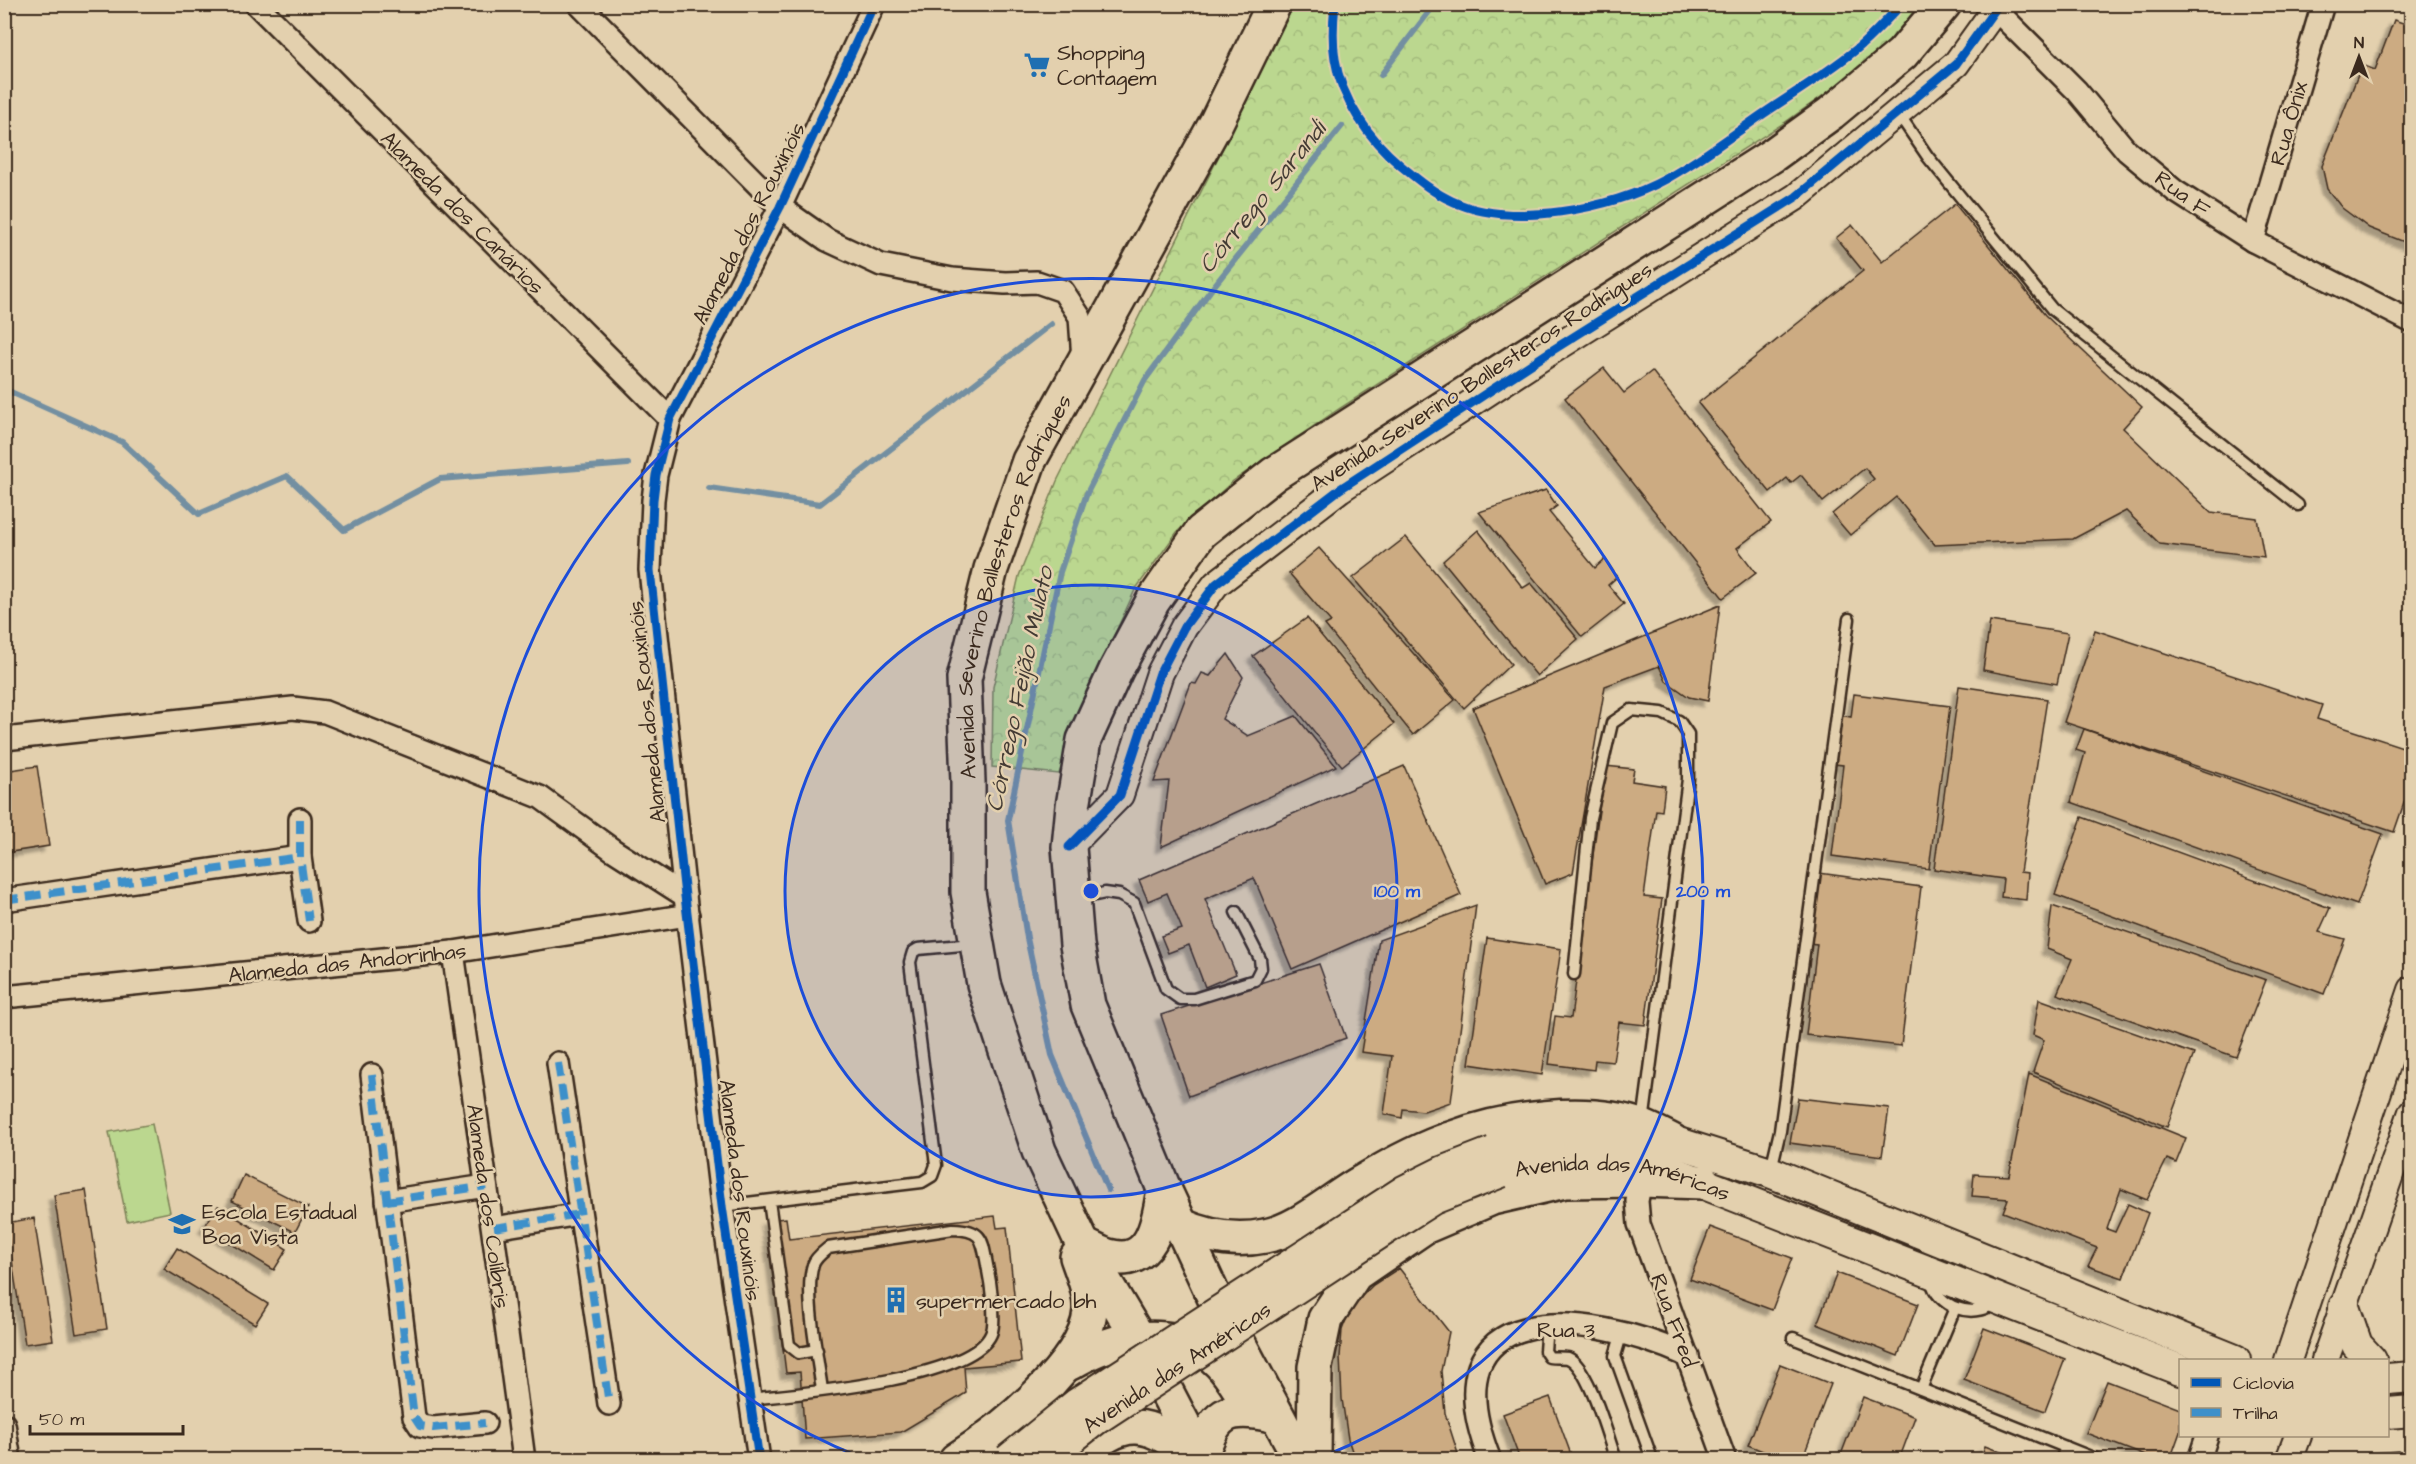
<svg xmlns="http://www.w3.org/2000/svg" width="2416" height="1464" viewBox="0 0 2416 1464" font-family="'Architects Daughter',sans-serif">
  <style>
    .grass { fill: #bbd78f; stroke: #7b8056; stroke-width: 1.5 }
    .forest { fill: url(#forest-crowns); stroke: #7b8056; stroke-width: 1.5 }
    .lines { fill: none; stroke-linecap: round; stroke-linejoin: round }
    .stream { stroke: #738fa1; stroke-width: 6 }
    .building { fill: #ccab82; stroke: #3b2a1e; stroke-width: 1.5; filter: url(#shadow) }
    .service-casing { stroke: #3b2a1e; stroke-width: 15 }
    .minor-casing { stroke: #3b2a1e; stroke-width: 26 }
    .tertiary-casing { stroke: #3b2a1e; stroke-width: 30 }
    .secondary-casing { stroke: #3b2a1e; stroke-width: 34 }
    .primary-casing { stroke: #3b2a1e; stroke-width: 38 }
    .service { stroke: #e3d0ae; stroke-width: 10 }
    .minor { stroke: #e3d0ae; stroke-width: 21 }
    .tertiary { stroke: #e3d0ae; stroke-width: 26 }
    .secondary { stroke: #e3d0ae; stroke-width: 30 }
    .primary { stroke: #e3d0ae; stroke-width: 33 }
    .secondary-bridge-casing { stroke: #3b2a1e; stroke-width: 34; stroke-linecap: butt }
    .secondary-bridge { stroke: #e3d0ae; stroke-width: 30 }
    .quiet { stroke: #3e90ca; stroke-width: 8; stroke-dasharray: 15 8; stroke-linecap: butt }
    .cycleway-casing { stroke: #e3d0ae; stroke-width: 13 }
    .cycleway { stroke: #0057b8; stroke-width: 9 }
    .ring { fill: none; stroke: #1d4ed8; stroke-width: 3 }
    .labels { text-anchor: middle; stroke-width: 5; stroke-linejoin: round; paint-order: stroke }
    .poi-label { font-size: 22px; fill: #3b2a1e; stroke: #e3d0ae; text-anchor: start }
    .street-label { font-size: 22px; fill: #3b2a1e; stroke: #e3d0ae }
    .water-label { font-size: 24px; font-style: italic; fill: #443b34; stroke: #e3d0ae }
    .centre { fill: #1d4ed8; stroke: #e3d0ae; stroke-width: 3 }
    .ring-label { font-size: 18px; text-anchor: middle; font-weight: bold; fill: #1d4ed8; stroke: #e3d0ae; stroke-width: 5; stroke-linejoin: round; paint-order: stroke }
  </style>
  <defs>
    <pattern id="forest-crowns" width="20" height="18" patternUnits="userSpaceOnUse" patternTransform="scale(1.5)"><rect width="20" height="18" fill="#bbd78f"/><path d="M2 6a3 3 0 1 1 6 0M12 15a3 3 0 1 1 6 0" fill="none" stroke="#a2b97b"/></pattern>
    <filter id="shadow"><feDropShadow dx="-5.5" dy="5.5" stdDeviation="1.5" flood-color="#0004"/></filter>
  </defs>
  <rect width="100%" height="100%" fill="#e3d0ae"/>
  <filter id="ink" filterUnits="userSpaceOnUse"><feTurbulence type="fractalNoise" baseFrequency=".0167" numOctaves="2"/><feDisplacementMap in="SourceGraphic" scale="12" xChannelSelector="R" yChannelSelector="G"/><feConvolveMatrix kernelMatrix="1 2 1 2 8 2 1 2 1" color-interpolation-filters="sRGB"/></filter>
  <g filter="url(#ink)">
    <polygon class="grass" points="152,1124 170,1212 127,1221 109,1132"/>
    <polygon class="forest" points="1294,5 1925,5 1863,67 1784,123 1339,409 1233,481 1177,532 1135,590 1079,712 1059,774 992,767 993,687 1019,576 1057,481"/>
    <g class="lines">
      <g class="stream">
        <polyline points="1381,75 1435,4"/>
        <polyline points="4,389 122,442 199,514 287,476 344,530 440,479 628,464"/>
        <polyline points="709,488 820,504 1051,324"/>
        <polyline points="1108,1190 1052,1055 1027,938 1008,820 1060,572 1087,493 1145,380 1210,291 1342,126"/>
      </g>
    </g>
    <g class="building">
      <polygon points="2394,20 2412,26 2412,245 2369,228 2342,208 2327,189 2322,166 2362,65 2375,70"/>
      <polygon points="1955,204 2045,315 2142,407 2123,428 2211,512 2257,518 2264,557 2160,544 2126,511 2073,539 1935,545 1896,497 1850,535 1832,514 1874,479 1865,468 1823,502 1801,475 1791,483 1787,478 1770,492 1698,403 1863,271 1836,238 1852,225 1882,262"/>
      <polygon points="1604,368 1624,393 1652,371 1771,522 1737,548 1756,573 1723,598 1565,398"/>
      <polygon points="1546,490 1557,506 1549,512 1595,568 1605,559 1617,577 1608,585 1624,604 1582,637 1479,512"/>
      <polygon points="1478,530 1523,588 1531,583 1578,639 1537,676 1443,561"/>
      <polygon points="1406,537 1511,664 1464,708 1353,578"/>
      <polygon points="1319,548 1455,700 1413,735 1325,625 1331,622 1289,573"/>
      <polygon points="1720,605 1708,701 1689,697 1666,681 1659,666 1605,686 1573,873 1545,884 1473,708"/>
      <polygon points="1307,618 1394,724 1342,766 1253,656"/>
      <polygon points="1990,621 2068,633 2057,684 1983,670"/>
      <polygon points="2095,630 2322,705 2317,719 2412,750 2412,780 2394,832 2064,722"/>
      <polygon points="1228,654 1243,677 1222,719 1248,736 1296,716 1336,766 1161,847 1169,781 1154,782 1191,683 1196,684 1202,673 1210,676"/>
      <polygon points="1959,686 2047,699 2020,872 2028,873 2026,900 2001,897 2003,879 1934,869"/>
      <polygon points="1854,694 1950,706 1929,869 1832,856 1843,765 1834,764 1840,715 1851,717"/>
      <polygon points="2084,729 2383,834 2357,905 2071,802 2085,753 2076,750"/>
      <polygon points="37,766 49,846 4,853 4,771"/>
      <polygon points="1404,766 1461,895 1292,969 1254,878 1205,899 1236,974 1205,987 1189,945 1168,953 1161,936 1182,929 1167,893 1148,901 1139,880"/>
      <polygon points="1605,766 1634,769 1632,781 1665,786 1662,811 1656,810 1644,897 1662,899 1645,1025 1619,1022 1613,1062 1595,1060 1594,1070 1549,1064 1555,1016 1571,1018"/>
      <polygon points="2082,817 2330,908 2319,932 2345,939 2324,994 2055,895"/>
      <polygon points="1819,873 1921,887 1901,1046 1806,1035 1817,944 1807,943"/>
      <polygon points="1476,905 1451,1102 1424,1111 1403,1109 1402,1118 1384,1114 1392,1056 1361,1052 1379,940"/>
      <polygon points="2052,906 2266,980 2236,1057 2057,994 2072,959 2047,949"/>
      <polygon points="1487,938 1561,949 1542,1075 1469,1064"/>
      <polygon points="1319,964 1346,1038 1189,1096 1161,1015"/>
      <polygon points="2039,999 2194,1054 2167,1127 2033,1072 2044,1040 2033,1035"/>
      <polygon points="2029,1074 2186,1138 2176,1163 2167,1159 2147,1200 2121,1189 2107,1229 2115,1232 2128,1204 2148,1213 2123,1278 2088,1266 2097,1248 2003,1212 2008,1199 1972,1196 1974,1174 2009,1176"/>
      <polygon points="1798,1098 1889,1108 1882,1156 1790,1143"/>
      <polygon points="244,1175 308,1207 295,1232 232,1201"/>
      <polygon points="86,1190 107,1329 76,1334 54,1195"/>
      <polygon points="218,1206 287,1249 274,1270 204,1227"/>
      <polygon points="995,1216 997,1228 1007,1227 1021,1362 964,1367 966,1393 901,1432 805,1439 800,1372 786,1373 767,1220 786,1218 789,1239"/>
      <polygon points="34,1218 53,1340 25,1344 6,1223"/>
      <polygon points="1710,1227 1792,1258 1772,1310 1690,1279"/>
      <polygon points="177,1248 268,1304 255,1324 164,1269"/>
      <polygon points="1399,1268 1449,1332 1441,1371 1445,1413 1460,1460 1355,1460 1348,1439 1342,1399 1340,1357 1342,1330 1351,1307 1373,1285"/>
      <polygon points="1837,1273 1918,1304 1898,1356 1817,1324"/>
      <polygon points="1984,1328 2065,1359 2045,1411 1964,1380"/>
      <polygon points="1780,1364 1831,1384 1802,1460 1785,1460 1748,1445"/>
      <polygon points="2107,1381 2180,1409 2180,1432 2170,1460 2156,1460 2086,1433"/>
      <polygon points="1550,1397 1573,1460 1520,1460 1503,1414"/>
      <polygon points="1863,1397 1915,1417 1899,1460 1839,1460"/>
      <polygon points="1985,1446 2021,1460 1980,1460"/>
      <polygon points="2398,1451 2398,1460 2361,1460 2360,1454"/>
    </g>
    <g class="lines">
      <g class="service-casing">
        <g id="service">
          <polyline points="1898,113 1928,157 2052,309 2298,505"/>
          <polyline points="1076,899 1105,893 1119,895 1134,903 1166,989 1180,999 1194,999 1255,980 1261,968 1260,959 1236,912"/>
          <polyline points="1574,974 1590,818 1612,723 1631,710 1662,713 1679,721 1688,734 1688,779 1643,1123"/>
          <polyline points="1771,1169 1780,1131 1849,619"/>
          <polyline points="769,1201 789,1345 799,1353 817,1350"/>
          <polyline points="722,1206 922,1182 932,1176 936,1165 910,962 913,952 918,949 973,944"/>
          <path d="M1931 1280C1937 1307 1972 1320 1994 1303"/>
          <path d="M1547 1325 1545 1351 1549 1357C1554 1358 1563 1357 1568 1358 1589 1366 1608 1438 1616 1460"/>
          <polyline points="1622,1332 1615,1356 1652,1459"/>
          <polyline points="1793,1338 2098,1460"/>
          <polyline points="1921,1389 1955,1308"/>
          <path d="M749 1399C797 1394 971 1380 991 1334 997 1321 990 1280 987 1265 982 1239 983 1230 953 1229L828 1248C823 1252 815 1258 813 1265 804 1292 818 1359 822 1390"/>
          <polyline points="2061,1460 2066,1447"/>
        </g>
      </g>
      <g class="minor-casing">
        <g id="minor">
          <polyline points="256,4 670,419"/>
          <polyline points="579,4 780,207 827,240 881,265 952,279 1005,283 1037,282 1063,291 1080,317 1083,359"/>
          <polyline points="1996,10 2077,91 2127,151 2175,191 2253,241 2412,322"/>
          <polyline points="2253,241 2323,4"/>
          <polyline points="4,739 293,708 325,712 540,797 613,850 685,896"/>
          <polyline points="300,819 300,857 309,921"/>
          <polyline points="4,900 300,857"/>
          <path d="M453 952C477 1121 502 1290 524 1460"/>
          <polyline points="4,997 453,952 688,915"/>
          <polyline points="558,1063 609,1404"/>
          <polyline points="372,1075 414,1417 420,1426 433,1428 485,1423"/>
          <polyline points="1641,1180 1637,1201 1639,1224 1725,1460"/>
          <polyline points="387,1201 486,1186"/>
          <polyline points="494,1228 580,1214"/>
          <polyline points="4,1424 10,1460"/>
          <polyline points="759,1460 722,1206 685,896 650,570 653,500 656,475 670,419 780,207 874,4"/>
          <path d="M1490 1460C1424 1294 1588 1310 1688 1356"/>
          <polyline points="2199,1460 2207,1436"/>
        </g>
      </g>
      <g class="tertiary-casing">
        <g id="tertiary">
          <polyline points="1069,847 1120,795 1160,673 1184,627 1216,584 1340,489 1548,353 1796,197 1956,64 1999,4"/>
          <polyline points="2288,1360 2412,990"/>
          <polyline points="2325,1360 2412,1112"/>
          <polyline points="2289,1460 2298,1436"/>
        </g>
      </g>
      <g class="secondary-casing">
        <g id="secondary">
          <polyline points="1493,1152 1533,1144 1586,1138 1625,1137 1672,1141 1770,1172 2235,1360"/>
          <path id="s1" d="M1501 1172C1556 1160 1610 1159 1666 1169L2180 1370"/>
          <polyline points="2344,1307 2357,1345 2371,1360"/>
          <polyline points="2388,1379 2412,1377"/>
          <polyline points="2388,1413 2412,1411"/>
        </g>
      </g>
      <g class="primary-casing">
        <g id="primary">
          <path d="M1180 1225C1207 1237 1236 1242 1265 1236 1299 1230 1333 1198 1364 1181 1391 1165 1420 1149 1450 1139 1504 1119 1587 1106 1643 1127 1653 1131 1662 1136 1672 1141"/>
          <path d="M1083 1245C1091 1248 1100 1254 1108 1256 1153 1268 1159 1221 1164 1189"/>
          <path d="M1066 1365C1078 1359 1090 1351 1103 1347 1140 1334 1191 1333 1220 1363 1232 1375 1240 1391 1250 1405"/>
          <path d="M1201 1457C1214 1414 1226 1405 1271 1415"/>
          <path d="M956 1460C998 1433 1086 1364 1090 1311 1091 1293 1083 1274 1077 1257"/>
          <path d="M1074 1460C1125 1415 1146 1417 1197 1460"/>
          <path id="s2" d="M1202 1460 1139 1339 1083 1245 1039 1151 984 984 968 892V782L964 679 991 569 1029 461 1216 123 1274 4"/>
          <polyline points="1301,1460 1215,1299 1164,1189 1088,1005 1077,945 1069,847 1073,806 1084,740 1116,670 1153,601 1201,532 1274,474 1773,155 1831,113 1902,54 1944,4"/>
          <polyline points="1314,1460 1315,1367 1325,1319 1355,1274 1424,1227 1492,1198 1565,1181 1641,1180 1703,1182"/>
        </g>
      </g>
      <use href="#service" class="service"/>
      <use href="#minor" class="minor"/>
      <use href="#tertiary" class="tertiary"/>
      <use href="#secondary" class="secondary"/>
      <use href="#primary" class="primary"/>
      <g class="secondary-bridge-casing">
        <g id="secondary-bridge">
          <polyline points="1008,1460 1078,1403 1404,1191 1444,1171 1493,1152"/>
          <path id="s3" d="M1044 1460 1095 1420 1392 1225 1433 1199 1501 1172"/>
        </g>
      </g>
      <use href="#secondary-bridge" class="secondary-bridge"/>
      <g class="quiet">
        <polyline points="300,819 300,857 309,921"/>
        <polyline points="4,900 300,857"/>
        <polyline points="558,1063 609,1404"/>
        <polyline points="372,1075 414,1417 420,1426 433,1428 485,1423"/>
        <polyline points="387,1201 486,1186"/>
        <polyline points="494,1228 580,1214"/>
      </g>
      <g class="cycleway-casing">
        <g id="cycleway">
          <path d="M1335 4C1333 22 1332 41 1335 59 1341 99 1369 139 1400 165 1416 178 1432 192 1452 201 1510 229 1612 209 1666 179 1699 161 1730 137 1760 116 1791 95 1824 75 1853 52 1871 38 1886 20 1902 4"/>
          <polyline points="1069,847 1120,795 1160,673 1184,627 1216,584 1340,489 1548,353 1796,197 1956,64 1999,4"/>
          <polyline points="759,1460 722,1206 685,896 650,570 653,500 656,475 670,419 780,207 874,4"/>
        </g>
      </g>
      <use href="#cycleway" class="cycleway"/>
    </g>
  </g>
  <circle cx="1091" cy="891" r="306" fill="#1d4ed8" fill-opacity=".12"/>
  <g class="ring">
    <circle cx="1091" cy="891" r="306"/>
    <path d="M862 1458A612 612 0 1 1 1320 1458"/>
  </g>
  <defs>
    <g id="supermarket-bare" transform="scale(2.07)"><path d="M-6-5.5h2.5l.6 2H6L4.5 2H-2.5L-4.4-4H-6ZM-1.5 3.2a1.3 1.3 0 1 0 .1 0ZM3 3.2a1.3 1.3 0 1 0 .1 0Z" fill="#1f6fb2" stroke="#e3d0ae" stroke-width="2.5" paint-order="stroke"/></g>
    <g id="school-bare" transform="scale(2.07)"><path d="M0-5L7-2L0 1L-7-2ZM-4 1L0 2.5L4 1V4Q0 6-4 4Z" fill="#1f6fb2" stroke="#e3d0ae" stroke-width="2.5" paint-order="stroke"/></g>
    <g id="building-bare" transform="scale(2.07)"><path d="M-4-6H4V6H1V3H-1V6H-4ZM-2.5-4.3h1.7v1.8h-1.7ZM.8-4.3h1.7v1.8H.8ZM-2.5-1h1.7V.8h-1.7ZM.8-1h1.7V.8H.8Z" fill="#1f6fb2" stroke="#e3d0ae" stroke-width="2.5" paint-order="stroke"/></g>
  </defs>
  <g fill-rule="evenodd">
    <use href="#supermarket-bare" x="1037" y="65"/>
    <use href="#school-bare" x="182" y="1224"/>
    <use href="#building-bare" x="896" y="1300"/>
  </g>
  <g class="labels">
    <g class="poi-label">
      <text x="1057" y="60">Shopping<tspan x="1057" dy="25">Contagem</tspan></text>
      <text x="202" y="1219">Escola Estadual<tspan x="202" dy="25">Boa Vista</tspan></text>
      <text x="916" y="1308">supermercado bh</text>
    </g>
    <g class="street-label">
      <text transform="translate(2288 123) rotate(-74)" y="8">Rua Ônix</text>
      <text transform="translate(2183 193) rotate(36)" y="8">Rua F</text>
      <text transform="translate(463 212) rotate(45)" y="8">Alameda dos Canários</text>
      <text transform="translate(748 223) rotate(-63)" y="8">Alameda dos Rouxinóis</text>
      <text transform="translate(1481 376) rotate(-33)" y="8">Avenida Severino Ballesteros Rodrigues</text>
      <text dy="8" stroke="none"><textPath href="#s2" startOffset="933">Avenida Severino Ballesteros Rodrigues</textPath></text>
      <text transform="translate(646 712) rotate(-96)" y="8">Alameda dos Rouxinóis</text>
      <text transform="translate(347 962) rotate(-6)" y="8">Alameda das Andorinhas</text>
      <text dy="8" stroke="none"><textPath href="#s1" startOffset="124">Avenida das Américas</textPath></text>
      <text transform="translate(741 1190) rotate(83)" y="8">Alameda dos Rouxinóis</text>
      <text transform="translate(489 1206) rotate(82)" y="8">Alameda dos Colíbris</text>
      <text transform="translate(1675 1320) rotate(70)" y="8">Rua Fred</text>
      <text x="1566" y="1337">Rua 3</text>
      <text dy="8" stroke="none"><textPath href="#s3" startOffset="162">Avenida das Américas</textPath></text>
    </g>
    <g class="water-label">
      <text transform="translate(1262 197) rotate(-51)" y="8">Córrego Sarandi</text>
      <text transform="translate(1019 689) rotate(-78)" y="8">Córrego Feijão Mulato</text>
    </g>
  </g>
  <circle cx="1091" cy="891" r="9" class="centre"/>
  <g class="ring-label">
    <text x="1397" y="897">100 m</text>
    <text x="1703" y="897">200 m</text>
  </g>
  <rect width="2416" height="1464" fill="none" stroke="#e3d0ae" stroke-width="24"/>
  <rect x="12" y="12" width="2392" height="1440" fill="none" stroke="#3b2a1e" stroke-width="2" filter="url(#ink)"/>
  <rect x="2179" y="1359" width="210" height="78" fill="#e3d0ae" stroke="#a08e74" stroke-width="1.5"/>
  <rect x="2191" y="1378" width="30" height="9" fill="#0057b8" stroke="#a08e74" stroke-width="1.5"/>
  <text x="2233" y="1389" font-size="18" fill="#3b2a1e">Ciclovia</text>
  <rect x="2191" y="1408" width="30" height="9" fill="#3e90ca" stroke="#a08e74" stroke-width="1.5"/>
  <text x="2233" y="1419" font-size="18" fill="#3b2a1e">Trilha</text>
  <g transform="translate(2359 57)" stroke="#e3d0ae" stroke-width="4.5" paint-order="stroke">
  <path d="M0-4.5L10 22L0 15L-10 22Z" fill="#3b2a1e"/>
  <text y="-9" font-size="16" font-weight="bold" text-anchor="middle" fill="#3b2a1e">N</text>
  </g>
  <path d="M30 1425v9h153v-9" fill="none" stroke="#3b2a1e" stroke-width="3"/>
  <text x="39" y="1425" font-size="18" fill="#3b2a1e" stroke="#e3d0ae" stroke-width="4.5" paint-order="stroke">50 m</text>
</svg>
